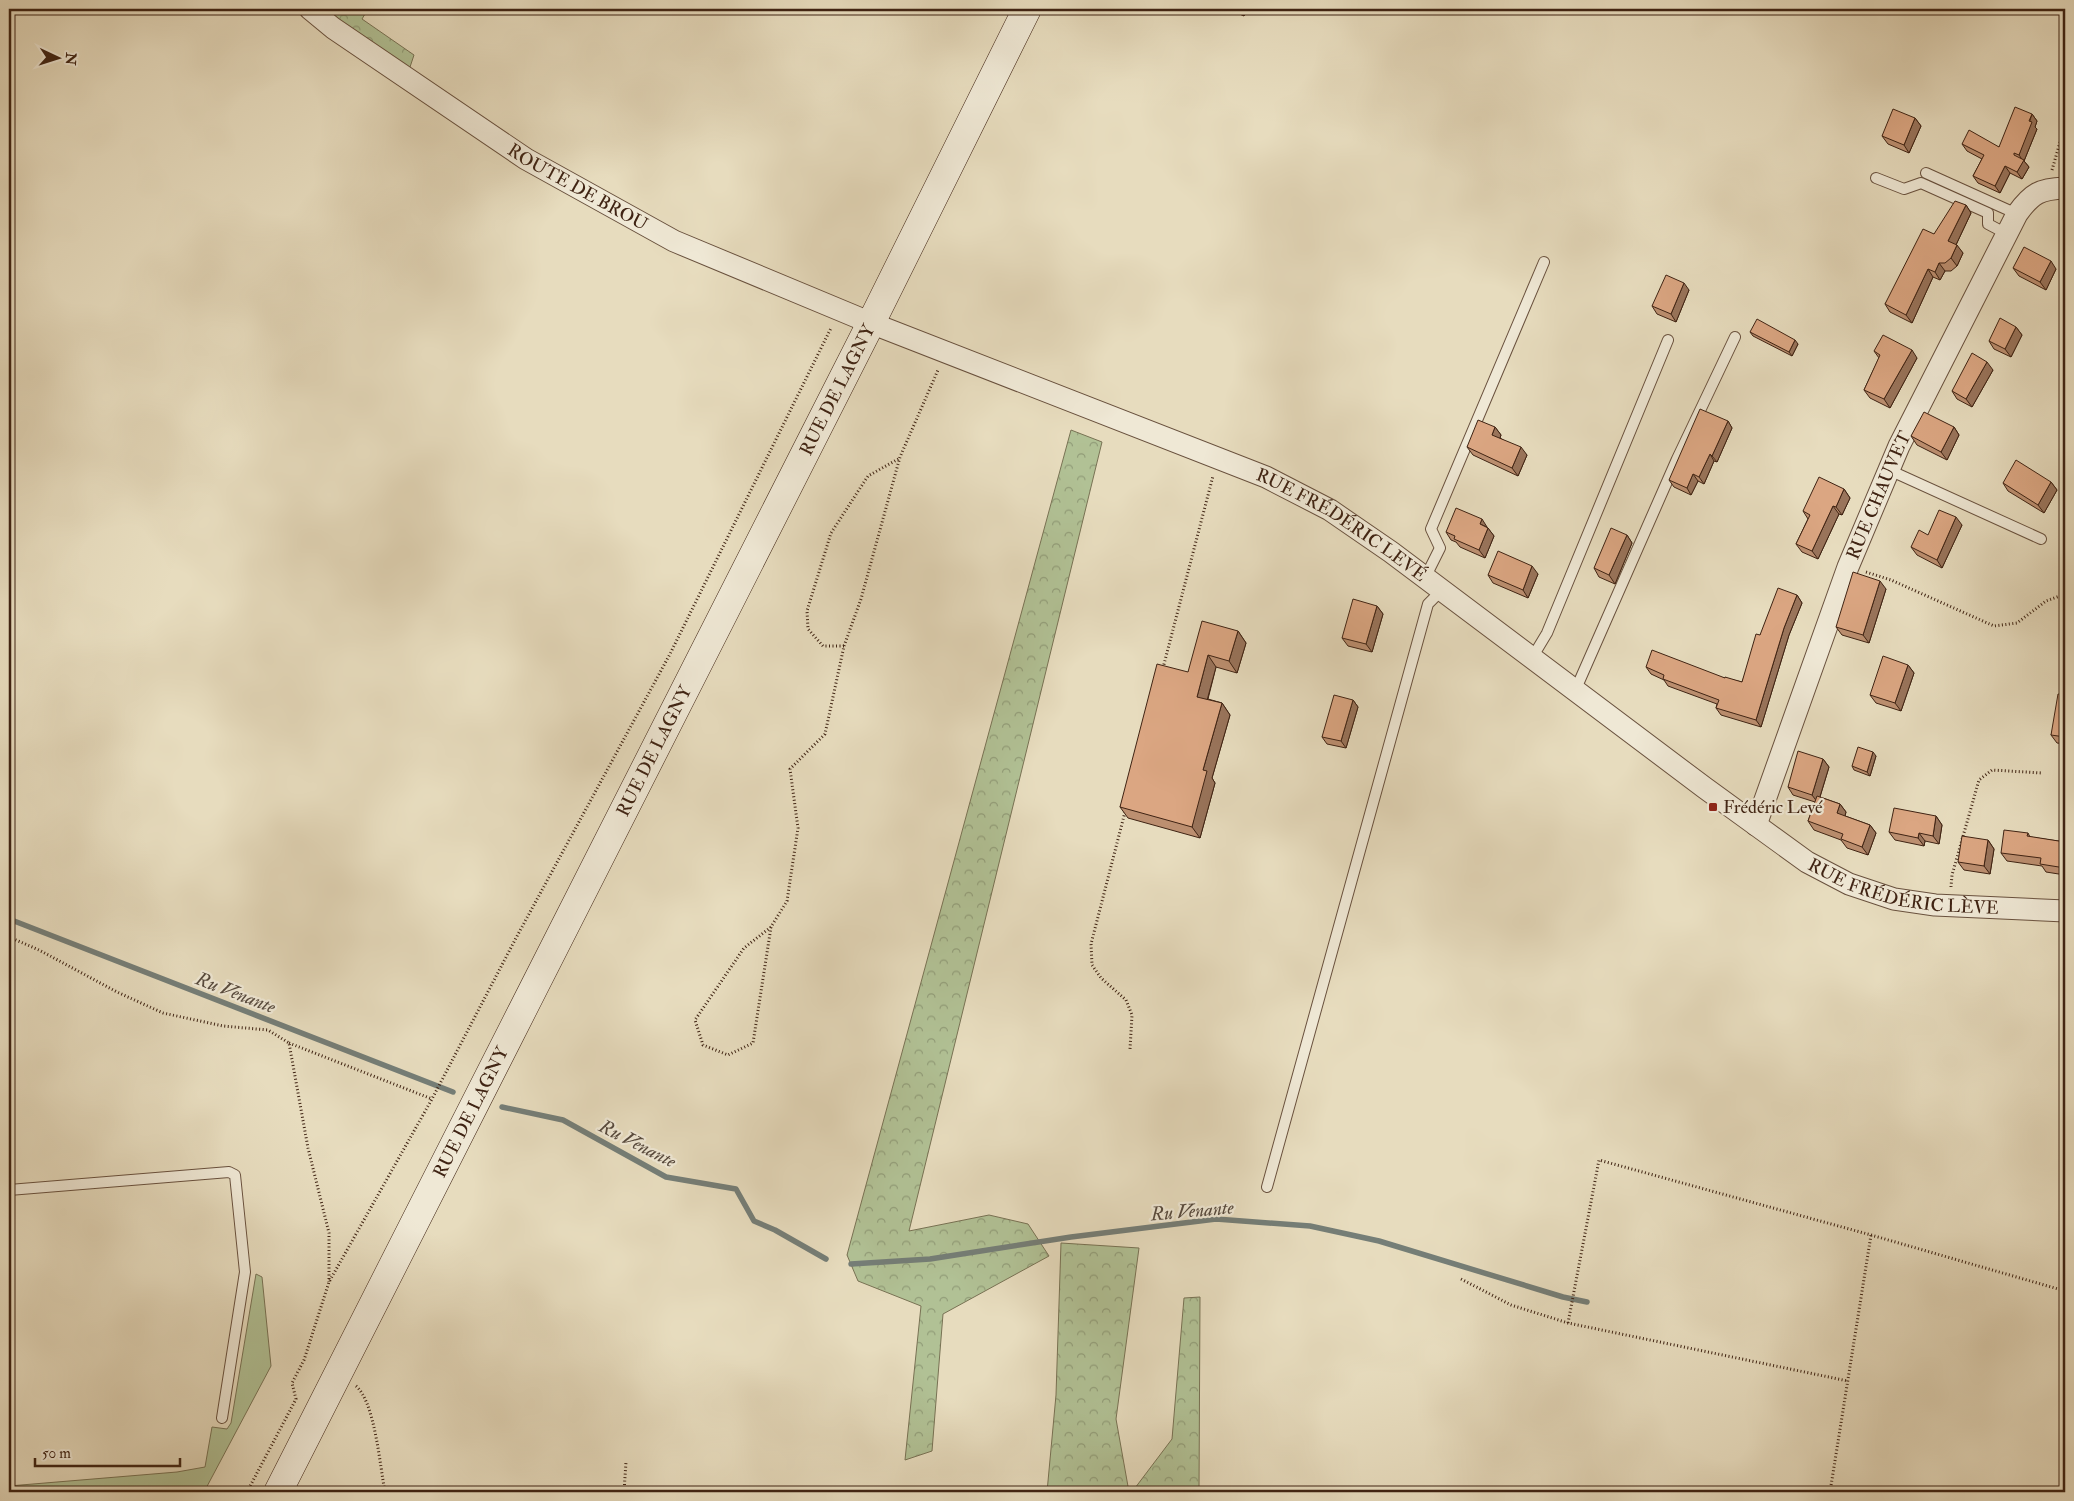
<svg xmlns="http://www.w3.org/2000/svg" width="2074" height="1501" viewBox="0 0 2074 1501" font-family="'IM FELL Double Pica',serif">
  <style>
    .green { fill: #b1c195; stroke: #787254 }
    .forest { fill: url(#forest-crowns); stroke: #787254 }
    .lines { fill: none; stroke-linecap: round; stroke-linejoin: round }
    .stream { stroke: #757e77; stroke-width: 5.5 }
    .service-casing { stroke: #69513e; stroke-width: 12 }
    .minor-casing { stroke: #69513e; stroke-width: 23 }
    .secondary-casing { stroke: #3f2313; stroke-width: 29 }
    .path { stroke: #3f2313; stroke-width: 3; stroke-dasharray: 1 2.5; stroke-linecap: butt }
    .service { stroke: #efe8d5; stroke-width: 10 }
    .minor { stroke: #efe8d5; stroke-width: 21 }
    .secondary { stroke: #efe8d5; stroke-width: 28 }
    .wall { fill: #bc8f70; stroke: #3f2313 }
    .shaded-wall { fill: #99745b; stroke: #3f2313 }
    .building { fill: #dba682; stroke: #3f2313 }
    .poi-dot { fill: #8f2418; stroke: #efe8d5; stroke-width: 2 }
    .labels { text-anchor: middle; stroke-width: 4.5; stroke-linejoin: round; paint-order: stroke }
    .street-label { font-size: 18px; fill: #3f2313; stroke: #efe8d5 }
    .poi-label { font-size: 18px; fill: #3f2313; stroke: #efe8d5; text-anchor: start }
    .water-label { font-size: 19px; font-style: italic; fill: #56493d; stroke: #efe8d5 }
  </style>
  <defs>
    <pattern id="forest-crowns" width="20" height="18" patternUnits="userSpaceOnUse" patternTransform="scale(1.25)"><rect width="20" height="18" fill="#b1c195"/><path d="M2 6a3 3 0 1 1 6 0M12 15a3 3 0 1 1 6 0" fill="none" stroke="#919c78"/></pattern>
  </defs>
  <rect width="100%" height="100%" fill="#e7dcbe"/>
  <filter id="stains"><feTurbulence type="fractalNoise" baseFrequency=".004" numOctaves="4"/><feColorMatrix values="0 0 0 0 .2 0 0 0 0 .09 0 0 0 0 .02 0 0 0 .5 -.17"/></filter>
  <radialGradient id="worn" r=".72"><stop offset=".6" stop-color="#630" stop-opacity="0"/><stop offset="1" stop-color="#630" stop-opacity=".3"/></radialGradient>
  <polygon class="green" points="256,1274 262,1277 271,1366 204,1492 9,1492 9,1486 177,1472 205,1467 212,1427 227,1429 231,1423"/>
  <g class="forest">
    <polygon points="315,9 368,9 362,19 414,55 409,70"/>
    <polygon points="1071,430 1102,442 909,1231 989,1215 1028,1224 1049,1256 943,1314 932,1451 905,1460 921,1306 858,1281 847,1255"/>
    <polygon points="1061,1243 1139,1248 1116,1419 1129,1492 1047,1492 1056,1395"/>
    <polygon points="1200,1297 1199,1492 1132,1492 1172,1439 1184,1298"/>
  </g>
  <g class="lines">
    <g class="stream">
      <polyline points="9,919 453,1092"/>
      <polyline points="502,1107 563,1120 666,1177 736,1189 754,1221 775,1230 826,1259"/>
      <polyline points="851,1264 930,1259 1071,1237 1216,1219 1310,1226 1379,1241 1563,1297 1587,1302"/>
    </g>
    <g class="service-casing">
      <g id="service">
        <polyline points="1926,173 2017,214"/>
        <polyline points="1876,178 1904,189 1921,183 1988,213 1988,224 2007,234"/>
        <polyline points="1889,470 2041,539"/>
        <polyline points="1425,578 1440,548 1431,529 1544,262"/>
        <polyline points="1532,658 1547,633 1668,340"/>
        <polyline points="1575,691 1677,459 1735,337"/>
        <polyline points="1267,1187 1428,604 1442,590"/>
        <polyline points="9,1190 229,1172 235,1175 245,1272 222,1418"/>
      </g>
    </g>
    <g class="minor-casing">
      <g id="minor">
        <path id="s1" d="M310 9 333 28 526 159 674 241 871 323 1266 477 1330 510 1391 552 1705 788 1807 862 1849 884 1894 899 1935 905 2065 911"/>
        <path id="s2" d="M1756 825 1848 567 1899 446 2017 214C2032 193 2040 189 2065 188"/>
      </g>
    </g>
    <g class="secondary-casing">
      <g id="secondary">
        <path id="s3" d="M278 1492 871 323 1027 9"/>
      </g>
    </g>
    <g class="path">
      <polyline points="2052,170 2065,125"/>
      <polyline points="1866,572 1891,580 1994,626 2017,623 2046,601 2065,594"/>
      <polyline points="844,646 823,646 808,629 807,611 831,533 868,476 900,458"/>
      <polyline points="1163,668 1213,476"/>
      <polyline points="1125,812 1091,944 1092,965 1101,978 1126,1000 1132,1015 1130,1049"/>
      <polyline points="1951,887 1952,875 1979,780 1992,770 2042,773"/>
      <polyline points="771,927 744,948 695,1020 703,1045 728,1055 753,1043 771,927 787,901 798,828 790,769 825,734 844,646 861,599 900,457 938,370"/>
      <polyline points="9,937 39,950 117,992 163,1013 223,1026 268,1030 289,1043 308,1148 329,1233 329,1282"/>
      <polyline points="289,1043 432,1099"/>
      <polyline points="1461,1279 1511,1305 1568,1323 1848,1381"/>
      <polyline points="1568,1323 1599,1160 1871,1235 2065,1291"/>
      <path d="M356 1386C375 1402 380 1467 385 1492"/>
      <polyline points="247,1492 296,1399 292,1383 304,1360 329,1282 432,1099 516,938 670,654 831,328"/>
      <polyline points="624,1492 626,1462"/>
      <polyline points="1830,1492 1871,1235"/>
    </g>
    <use href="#service" class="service"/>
    <use href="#minor" class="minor"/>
    <use href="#secondary" class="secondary"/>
  </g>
  <g class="wall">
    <polygon points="1228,9 1247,9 1244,16"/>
    <polygon points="2032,114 2037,121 2035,127 2037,129 2024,161 2029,167 2022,179 2010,173 2000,193 1978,183 1973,176 1982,159 1967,151 1962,144 1999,147"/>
    <polygon points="1915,118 1921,126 1909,153 1888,144 1882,136"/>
    <polygon points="1966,205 1971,213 1956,245 1963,253 1957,266 1951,271 1945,271 1940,280 1933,277 1912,323 1890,312 1885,304 1934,234"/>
    <polygon points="2013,268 2056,269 2046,290 2019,276"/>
    <polygon points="1689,290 1676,322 1657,314 1652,306"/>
    <polygon points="2016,327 2022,335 2011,357 1994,349 1989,341"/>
    <polygon points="1750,332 1798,344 1792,356 1753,336"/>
    <polygon points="1874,351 1917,358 1890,408 1870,398 1864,390 1879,358"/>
    <polygon points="1993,370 1972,407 1957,399 1952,391"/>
    <polygon points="1728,421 1732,428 1717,462 1714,461 1704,484 1698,481 1691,495 1674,487 1669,480"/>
    <polygon points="1495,427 1501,435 1500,438 1527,455 1518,476 1473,455 1467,447"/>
    <polygon points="1954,427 1959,435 1947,460 1917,445 1911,436"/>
    <polygon points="2051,482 2057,490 2044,513 2008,491 2003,483"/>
    <polygon points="1844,489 1850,498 1842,515 1839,514 1818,559 1802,552 1796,544 1808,519 1803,511"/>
    <polygon points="1962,525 1942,568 1917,555 1911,547"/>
    <polygon points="1487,527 1494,536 1485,558 1460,547 1456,542 1451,540 1446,532"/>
    <polygon points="1627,535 1632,543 1615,584 1599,577 1594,568"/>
    <polygon points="1538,574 1528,598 1493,583 1488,575"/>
    <polygon points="1886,589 1869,643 1842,635 1836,627"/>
    <polygon points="1797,595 1802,603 1789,635 1761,727 1721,715 1716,708 1717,704 1668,686 1664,680 1651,674 1646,667 1725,678 1742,682 1760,635"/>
    <polygon points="1377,606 1383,614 1372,652 1348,646 1342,638"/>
    <polygon points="1238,631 1246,643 1237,673 1216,667 1208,699 1222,703 1230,715 1212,778 1215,783 1200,838 1128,818 1120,807 1188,672"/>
    <polygon points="1908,665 1914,673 1901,711 1876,703 1870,695"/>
    <polygon points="2065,695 2065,744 2057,743 2051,735"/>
    <polygon points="1353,700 1358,707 1346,748 1327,744 1322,737"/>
    <polygon points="1876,756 1870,776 1854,770 1852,766"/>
    <polygon points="1823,759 1829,767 1820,797 1840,804 1846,812 1845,816 1870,825 1876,833 1868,855 1847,848 1841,840 1814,830 1808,821 1815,802 1793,795 1788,787"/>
    <polygon points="1936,816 1942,825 1939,844 1925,841 1924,846 1895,840 1889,832"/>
    <polygon points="2028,833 2030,837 2065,842 2065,875 2046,872 2042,866 2007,861 2001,853"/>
    <polygon points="1988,840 1994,849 1990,874 1964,870 1958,862"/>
  </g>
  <g class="shaded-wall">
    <polygon points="1239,9 1247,9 1244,16"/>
    <polygon points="2032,114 2037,121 2035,127 2037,129 2024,161 2029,167 2022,179 2017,172 2023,161 2019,155"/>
    <polygon points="1915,118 1921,126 1909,153 1904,145"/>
    <polygon points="2005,166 2010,173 2000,193 1995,186"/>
    <polygon points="1966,205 1971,213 1954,249 1948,241"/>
    <polygon points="1957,245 1963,253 1957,266 1951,258"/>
    <polygon points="2051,261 2056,269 2046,290 2040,282"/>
    <polygon points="1939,263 1945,271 1940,280 1935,272"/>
    <polygon points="1928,269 1933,277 1912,323 1906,315"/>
    <polygon points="1684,283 1689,290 1676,322 1671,314"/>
    <polygon points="2016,327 2022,335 2011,357 2005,349"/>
    <polygon points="1795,340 1798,344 1792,356 1789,352"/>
    <polygon points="1912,350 1917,358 1890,408 1884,399"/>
    <polygon points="1987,362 1993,370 1972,407 1966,399"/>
    <polygon points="1728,421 1732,428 1717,462 1712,456"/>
    <polygon points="1495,427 1501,435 1498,443 1492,435"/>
    <polygon points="1954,427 1959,435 1947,460 1941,452"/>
    <polygon points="1521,447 1527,455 1518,476 1512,468"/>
    <polygon points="1710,454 1714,461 1704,484 1699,477"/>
    <polygon points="1693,474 1698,481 1691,495 1687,488"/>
    <polygon points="2051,482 2057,490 2044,513 2038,505"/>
    <polygon points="1844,489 1850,498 1842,515 1836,507"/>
    <polygon points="1833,506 1839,514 1818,559 1812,551"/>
    <polygon points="1956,517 1962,525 1942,568 1937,560"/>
    <polygon points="1482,519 1487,527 1480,524"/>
    <polygon points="1488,528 1494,536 1485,558 1479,550"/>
    <polygon points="1627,535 1632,543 1615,584 1609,575"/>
    <polygon points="1532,566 1538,574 1528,598 1523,590"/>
    <polygon points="1880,581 1886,589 1869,643 1863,635"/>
    <polygon points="1797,595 1802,603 1789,635 1761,727 1756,720 1784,628"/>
    <polygon points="1377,606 1383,614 1372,652 1366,644"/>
    <polygon points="1238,631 1246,643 1237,673 1229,661"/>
    <polygon points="1208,655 1216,667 1205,708 1197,697"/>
    <polygon points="1908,665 1914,673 1901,711 1895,703"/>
    <polygon points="1353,700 1358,707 1346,748 1341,741"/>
    <polygon points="1222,703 1230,715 1212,778 1215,783 1200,838 1192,827 1203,770"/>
    <polygon points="1873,752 1876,756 1870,776 1867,772"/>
    <polygon points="1823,759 1829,767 1818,803 1812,795"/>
    <polygon points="1840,804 1846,812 1843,822 1837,813"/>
    <polygon points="1936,816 1942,825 1939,844 1933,836"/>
    <polygon points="1870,825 1876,833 1868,855 1862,847"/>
    <polygon points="1919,833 1925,841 1924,846 1918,838"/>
    <polygon points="1988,840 1994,849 1990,874 1984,866"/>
  </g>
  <g class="building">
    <polygon points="2015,107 2032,114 2029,121 2032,122 2019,155 2014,153 2014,155 2024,160 2017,172 2005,166 1995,186 1973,176 1984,155 1962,144 1969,130 1999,147"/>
    <polygon points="1893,109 1915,118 1904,145 1882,136"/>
    <polygon points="1955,201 1966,205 1948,241 1957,245 1951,258 1945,263 1939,263 1935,272 1928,269 1906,315 1885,304 1923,229 1934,234"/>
    <polygon points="2024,247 2051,261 2040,282 2013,268"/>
    <polygon points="1666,275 1684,283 1671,314 1652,306"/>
    <polygon points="2000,318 2016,327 2005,349 1989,341"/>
    <polygon points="1757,319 1795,340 1789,352 1750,332"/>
    <polygon points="1883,335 1912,350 1884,399 1864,390 1880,355 1874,351"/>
    <polygon points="1972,353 1987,362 1966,399 1952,391"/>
    <polygon points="1700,409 1728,421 1712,456 1710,454 1699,477 1693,474 1687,488 1669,480"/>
    <polygon points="1924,412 1954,427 1941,452 1911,436"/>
    <polygon points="1478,420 1495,427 1492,435 1521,447 1512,468 1467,447"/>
    <polygon points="2016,460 2051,482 2038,505 2003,483"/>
    <polygon points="1819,477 1844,489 1836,507 1833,506 1812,551 1796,544 1810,515 1803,511"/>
    <polygon points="1456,508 1482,519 1480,524 1488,528 1479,550 1454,539 1455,536 1446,532"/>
    <polygon points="1939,510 1956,517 1937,560 1911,547 1919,530 1928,535"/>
    <polygon points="1611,528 1627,535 1609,575 1594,568"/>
    <polygon points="1498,551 1532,566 1523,590 1488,575"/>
    <polygon points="1853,572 1880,581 1863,635 1836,627"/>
    <polygon points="1778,588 1797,595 1784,628 1756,720 1716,708 1719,700 1663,679 1664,675 1646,667 1652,650 1725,678 1725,677 1742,682 1756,634 1760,635"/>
    <polygon points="1353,599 1377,606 1366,644 1342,638"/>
    <polygon points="1202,621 1238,631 1229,661 1208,655 1197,697 1222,703 1203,770 1207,771 1192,827 1120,807 1157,664 1188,672"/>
    <polygon points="1883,656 1908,665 1895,703 1870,695"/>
    <polygon points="2058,694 2065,695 2065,737 2051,735"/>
    <polygon points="1334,695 1353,700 1341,741 1322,737"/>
    <polygon points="1858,747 1873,752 1867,772 1852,766"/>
    <polygon points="1798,751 1823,759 1812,795 1788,787"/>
    <polygon points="1817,796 1840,804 1837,813 1870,825 1862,847 1841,839 1843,834 1808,821"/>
    <polygon points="1894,808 1936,816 1933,836 1919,833 1918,838 1889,832"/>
    <polygon points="2004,830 2028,833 2027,836 2065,842 2065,868 2040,864 2041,858 2001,853"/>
    <polygon points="1962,836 1988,840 1984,866 1958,862"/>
  </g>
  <rect class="poi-dot" x="1708" y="802" width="10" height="10" rx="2.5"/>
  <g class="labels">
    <g class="street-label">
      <text dy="6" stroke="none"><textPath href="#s1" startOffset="322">ROUTE DE BROU</textPath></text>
      <text dy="6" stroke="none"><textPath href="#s3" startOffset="1236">RUE DE LAGNY</textPath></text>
      <text dy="6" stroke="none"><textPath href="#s2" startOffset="352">RUE CHAUVET</textPath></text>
      <text dy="6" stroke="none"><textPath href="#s1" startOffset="1159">RUE FRÉDÉRIC LEVÉ</textPath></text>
      <text dy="6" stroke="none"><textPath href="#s3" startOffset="831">RUE DE LAGNY</textPath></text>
      <text dy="6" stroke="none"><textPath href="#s1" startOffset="1836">RUE FRÉDÉRIC LÈVE</textPath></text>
      <text dy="6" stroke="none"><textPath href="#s3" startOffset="426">RUE DE LAGNY</textPath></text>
    </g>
    <g class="poi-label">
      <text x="1723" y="813">Frédéric Levé</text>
    </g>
    <g class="water-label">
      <text transform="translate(236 992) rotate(21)" y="7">Ru Venante</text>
      <text transform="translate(638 1143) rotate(27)" y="7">Ru Venante</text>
      <text transform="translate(1192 1210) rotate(-5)" y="7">Ru Venante</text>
    </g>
  </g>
  <rect width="2074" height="1501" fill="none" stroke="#e7dcbe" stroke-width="30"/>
  <rect x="10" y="10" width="2054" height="1481" fill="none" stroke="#3f2313" stroke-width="2.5"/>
  <rect x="15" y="15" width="2044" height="1471" fill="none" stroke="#3f2313"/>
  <g transform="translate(58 58) rotate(94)" stroke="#efe8d5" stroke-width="4" paint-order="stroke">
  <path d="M0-4L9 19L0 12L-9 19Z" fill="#3f2313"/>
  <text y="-8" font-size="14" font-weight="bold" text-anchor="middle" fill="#3f2313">N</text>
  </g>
  <path d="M35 1458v8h145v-8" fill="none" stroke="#3f2313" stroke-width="2.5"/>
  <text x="42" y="1458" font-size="15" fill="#3f2313" stroke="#efe8d5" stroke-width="4" paint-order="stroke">50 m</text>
  <rect width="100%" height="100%" filter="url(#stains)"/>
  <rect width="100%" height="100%" fill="url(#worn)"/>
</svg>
